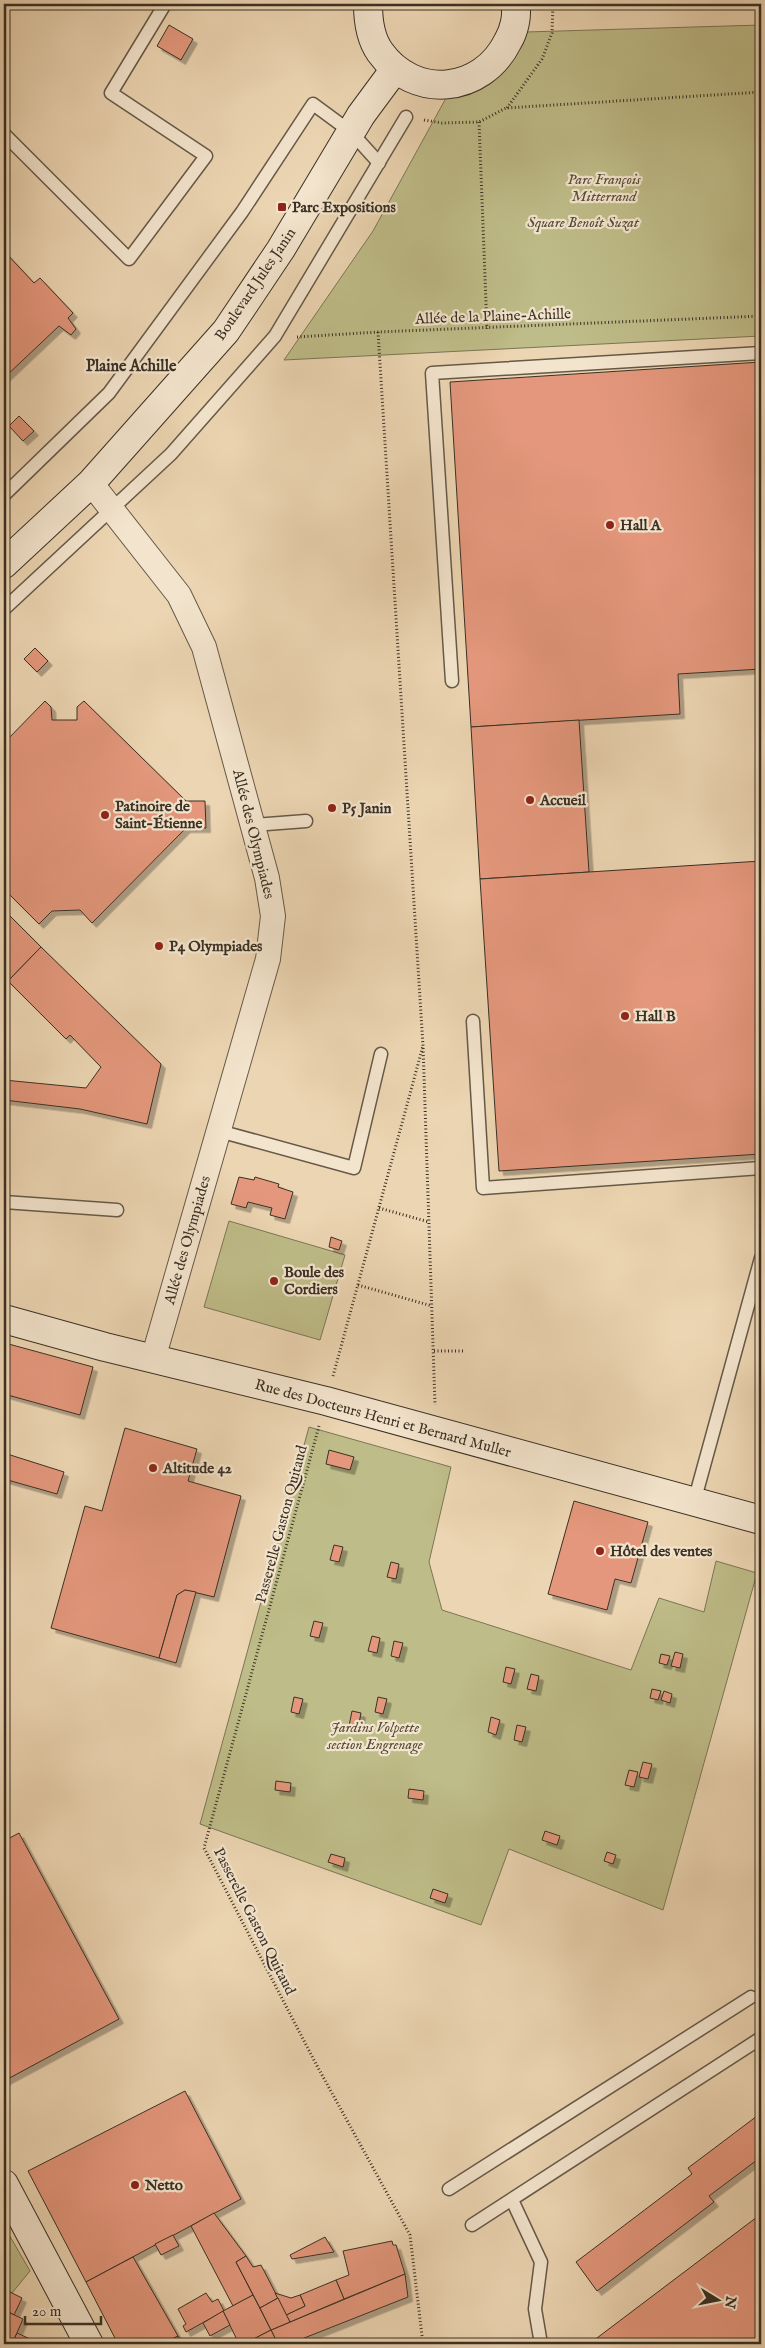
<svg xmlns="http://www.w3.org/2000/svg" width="765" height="2348" viewBox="0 0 765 2348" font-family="'IM FELL English',serif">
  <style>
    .green { fill: #bebc88; stroke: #7c7656 }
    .building { fill: #e4977b; stroke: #3a3024; filter: url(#shadow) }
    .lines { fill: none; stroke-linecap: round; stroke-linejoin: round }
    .service-casing { stroke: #665948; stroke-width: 15 }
    .minor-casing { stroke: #665948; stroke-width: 26 }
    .secondary-casing { stroke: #3a3024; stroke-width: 30 }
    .path { stroke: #3a3024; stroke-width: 3; stroke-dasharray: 1 2.5; stroke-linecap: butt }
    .service { stroke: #f3e4cd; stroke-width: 12 }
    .minor { stroke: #f3e4cd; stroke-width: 24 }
    .secondary { stroke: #f3e4cd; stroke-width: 28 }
    .poi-dot { fill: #8f2418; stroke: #f3e4cd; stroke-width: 2 }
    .labels { text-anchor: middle; stroke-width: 4.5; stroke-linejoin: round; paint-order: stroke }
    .park-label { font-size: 15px; font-style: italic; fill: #544c38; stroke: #f3e4cd }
    .poi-label { font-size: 15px; font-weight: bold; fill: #3a3024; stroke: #f3e4cd; text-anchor: start }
    .street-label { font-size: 15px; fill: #3a3024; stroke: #f3e4cd }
    .neighbourhood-label { font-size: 16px; font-weight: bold; fill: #3a3024; stroke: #f3e4cd }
  </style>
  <defs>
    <filter id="shadow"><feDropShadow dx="4.5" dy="4.5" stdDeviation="0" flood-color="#0004"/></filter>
  </defs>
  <rect width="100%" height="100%" fill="#ecd5b2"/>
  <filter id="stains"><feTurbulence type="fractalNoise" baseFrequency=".004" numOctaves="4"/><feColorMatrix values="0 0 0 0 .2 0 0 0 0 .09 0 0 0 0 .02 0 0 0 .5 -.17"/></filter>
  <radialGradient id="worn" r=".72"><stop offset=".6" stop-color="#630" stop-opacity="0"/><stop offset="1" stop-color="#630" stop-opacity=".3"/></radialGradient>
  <g class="green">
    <polygon points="761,25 761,336 284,360 373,231 446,98 526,32"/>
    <polygon points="229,1221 345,1255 320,1340 204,1307"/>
    <polygon points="309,1427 451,1467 429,1562 442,1610 631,1670 659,1598 704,1612 716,1561 757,1573 663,1910 509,1849 481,1925 200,1824"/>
    <polygon points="4,2226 30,2271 12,2293 4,2289"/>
  </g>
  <g class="building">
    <polygon points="169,25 193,39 181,60 157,46"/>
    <polygon points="4,251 34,283 40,278 73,313 68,318 76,329 71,335 59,326 4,378"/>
    <polygon points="761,362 761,669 678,674 680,714 471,727 450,382"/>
    <polygon points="19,416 34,431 23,441 9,426"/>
    <polygon points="35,648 48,661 37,672 24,659"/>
    <polygon points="45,701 51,707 52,720 77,720 77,707 84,701 186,801 205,801 206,828 186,828 92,923 80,910 52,911 39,924 4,889 4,743"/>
    <polygon points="579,720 589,872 480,879 471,727"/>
    <polygon points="761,861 761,1154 499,1171 480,879"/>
    <polygon points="4,910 41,947 8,981 4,977"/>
    <polygon points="41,947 161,1064 147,1124 80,1109 4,1100 4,1080 86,1088 101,1067 70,1035 66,1039 8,981"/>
    <polygon points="239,1177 254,1180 255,1177 279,1184 278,1187 293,1192 285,1219 270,1215 272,1208 248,1202 246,1208 231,1204"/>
    <polygon points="331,1237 342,1241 339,1250 329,1247"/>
    <polygon points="5,1343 93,1367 80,1415 4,1394"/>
    <polygon points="125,1428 197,1449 188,1481 241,1496 214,1597 185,1590 177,1595 159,1658 51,1628 85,1506 102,1511"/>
    <polygon points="329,1450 354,1457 350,1470 326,1464"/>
    <polygon points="4,1453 64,1472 57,1494 4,1479"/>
    <polygon points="574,1501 648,1522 631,1583 615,1579 607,1610 548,1594"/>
    <polygon points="334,1545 343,1547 339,1562 330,1560"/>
    <polygon points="391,1562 399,1564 396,1579 387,1577"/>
    <polygon points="185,1590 196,1592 176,1663 159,1658 177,1595"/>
    <polygon points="314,1621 323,1623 319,1638 310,1636"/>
    <polygon points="372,1636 380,1638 377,1653 368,1651"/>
    <polygon points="394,1641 403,1643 399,1658 391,1656"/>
    <polygon points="675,1652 683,1654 680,1668 671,1666"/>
    <polygon points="661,1654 670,1656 667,1665 659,1663"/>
    <polygon points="506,1667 515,1669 511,1684 503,1682"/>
    <polygon points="531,1674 539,1676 536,1691 527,1689"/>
    <polygon points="652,1689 661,1691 658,1700 650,1698"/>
    <polygon points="664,1691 672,1694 670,1703 661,1700"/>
    <polygon points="294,1697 303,1699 299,1714 291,1712"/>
    <polygon points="378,1697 387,1699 383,1714 375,1712"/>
    <polygon points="352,1711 361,1713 358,1728 349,1726"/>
    <polygon points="491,1717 500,1720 496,1735 488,1732"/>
    <polygon points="517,1725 526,1727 522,1742 514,1740"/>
    <polygon points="643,1762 652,1764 648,1779 639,1777"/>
    <polygon points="629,1770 638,1772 634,1787 625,1785"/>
    <polygon points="276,1781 291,1783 290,1792 275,1790"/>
    <polygon points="409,1789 424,1791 423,1800 408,1798"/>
    <polygon points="545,1831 560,1836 557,1845 542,1840"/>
    <polygon points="19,1833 119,2019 4,2081 4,1841"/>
    <polygon points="607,1852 616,1855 613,1864 604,1861"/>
    <polygon points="331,1854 345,1858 343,1867 328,1862"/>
    <polygon points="433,1889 448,1894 445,1903 430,1898"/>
    <polygon points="185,2091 241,2199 86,2282 28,2171"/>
    <polygon points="761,2113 761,2157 709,2196 714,2202 597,2291 576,2262 692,2174 688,2168"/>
    <polygon points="214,2213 246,2256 236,2262 253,2295 233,2306 191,2226"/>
    <polygon points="761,2214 761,2344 589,2344"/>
    <polygon points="173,2235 179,2246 161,2255 155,2244"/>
    <polygon points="325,2237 334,2252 292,2259 290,2255"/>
    <polygon points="392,2241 393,2245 396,2245 405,2274 344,2299 336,2280 349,2275 343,2251"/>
    <polygon points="246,2256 253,2267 261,2265 278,2298 260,2308 236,2262"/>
    <polygon points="133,2257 178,2336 163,2344 118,2344 86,2282"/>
    <polygon points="405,2274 408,2297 289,2344 278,2344 271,2330"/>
    <polygon points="336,2280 344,2299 290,2322 286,2315 305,2306 300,2295"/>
    <polygon points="6,2290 22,2298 14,2315 4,2309"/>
    <polygon points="206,2293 212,2302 218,2299 224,2311 186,2332 183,2326 186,2324 178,2309"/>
    <polygon points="275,2293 291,2298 300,2295 305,2306 286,2315"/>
    <polygon points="253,2295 271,2330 244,2344 239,2344 223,2311"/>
    <polygon points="278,2298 290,2322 271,2330 260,2308"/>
    <polygon points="223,2311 230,2325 210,2336 203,2323"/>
    <polygon points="8,2312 23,2319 12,2344 4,2343 4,2318"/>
    <polygon points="271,2330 278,2344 244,2344"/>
    <polygon points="17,2333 41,2344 12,2344"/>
    <polygon points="178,2336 183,2344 163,2344"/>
  </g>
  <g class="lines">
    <g class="service-casing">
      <g id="service">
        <polyline points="4,134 129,259 206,156 111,93 165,4"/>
        <polyline points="4,495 109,393 242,212 313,104 351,132 379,163"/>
        <polyline points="4,609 171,454 275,336 406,117"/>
        <polyline points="452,681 432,373 761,353"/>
        <polyline points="253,825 306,821"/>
        <polyline points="473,1021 483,1188 761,1168"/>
        <polyline points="219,1131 354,1168 381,1054"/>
        <polyline points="4,1202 117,1210"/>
        <polyline points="694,1502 761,1258"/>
        <polyline points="449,2189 751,1997"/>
        <polyline points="512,2200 541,2262 535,2309 541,2344"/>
        <polyline points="472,2225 761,2038"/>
      </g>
    </g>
    <g class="minor-casing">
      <polyline id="minor" points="91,483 179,595 204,647 267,878 273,916 268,959 153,1359"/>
    </g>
    <g class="secondary-casing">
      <g id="secondary">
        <path d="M368 4C368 20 370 38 380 52 414 100 482 94 508 41 514 31 518 15 515 4"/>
        <polyline points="4,564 91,483 226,331 281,249 361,115 395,69"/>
        <polyline points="4,1319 105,1347 326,1401 761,1520"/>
        <polyline points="4,2184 89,2344"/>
      </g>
    </g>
    <g class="path">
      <polyline points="507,108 542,59 552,33 553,4"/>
      <polyline points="424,120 442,123 479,122 506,108 761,92"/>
      <polyline points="479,122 487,329"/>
      <polyline points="378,332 423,1046 435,1405"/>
      <polyline points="297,337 378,332 761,316"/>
      <polyline points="379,1208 429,1222"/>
      <polyline points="358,1285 432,1306"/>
      <polyline points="434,1351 463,1351"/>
      <polyline points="333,1376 423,1046"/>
      <polyline points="319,1426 204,1848 316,2064 410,2235 423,2344"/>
    </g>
    <use href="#service" class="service"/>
    <use href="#minor" class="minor"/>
    <use href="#secondary" class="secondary"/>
  </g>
  <g class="poi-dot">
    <rect x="277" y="202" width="10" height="10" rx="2.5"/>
    <circle cx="610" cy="525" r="5"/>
    <circle cx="530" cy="800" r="5"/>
    <circle cx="332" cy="808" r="5"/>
    <circle cx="105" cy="815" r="5"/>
    <circle cx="159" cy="946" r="5"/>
    <circle cx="625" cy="1016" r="5"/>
    <circle cx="274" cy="1281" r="5"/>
    <circle cx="153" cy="1468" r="5"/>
    <circle cx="600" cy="1551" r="5"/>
    <circle cx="135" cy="2185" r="5"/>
  </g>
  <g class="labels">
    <g class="park-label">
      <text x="604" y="184">Parc François<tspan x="604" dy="17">Mitterrand</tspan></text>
      <text x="583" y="227">Square Benoît Suzat</text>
      <text x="375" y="1732">Jardins Volpette<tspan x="375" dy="17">section Engrenage</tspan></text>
    </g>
    <g class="poi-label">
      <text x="292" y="212">Parc Expositions</text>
      <text x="620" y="530">Hall A</text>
      <text x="540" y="805">Accueil</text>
      <text x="115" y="811">Patinoire de<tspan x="115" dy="17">Saint-Étienne</tspan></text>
      <text x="342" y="813">P5 Janin</text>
      <text x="169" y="951">P4 Olympiades</text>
      <text x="635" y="1021">Hall B</text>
      <text x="284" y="1277">Boule des<tspan x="284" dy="17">Cordiers</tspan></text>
      <text x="163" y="1473">Altitude 42</text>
      <text x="610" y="1556">Hôtel des ventes</text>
      <text x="145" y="2190">Netto</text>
    </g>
    <g class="street-label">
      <text transform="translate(255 284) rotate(-56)" y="5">Boulevard Jules Janin</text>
      <text transform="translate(493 316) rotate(-2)" y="5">Allée de la Plaine-Achille</text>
      <text transform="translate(254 834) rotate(76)" y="5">Allée des Olympiades</text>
      <text transform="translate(187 1240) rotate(-74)" y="5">Allée des Olympiades</text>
      <text transform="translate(383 1418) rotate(15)" y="5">Rue des Docteurs Henri et Bernard Muller</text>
      <text transform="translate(281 1524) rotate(-75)" y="5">Passerelle Gaston Quitaud</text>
      <text transform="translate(255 1921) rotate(63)" y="5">Passerelle Gaston Quitaud</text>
    </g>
    <g class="neighbourhood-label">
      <text x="131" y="371">Plaine Achille</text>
    </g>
  </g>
  <rect width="765" height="2348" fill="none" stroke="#ecd5b2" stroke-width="20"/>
  <rect x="5" y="5" width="755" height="2338" fill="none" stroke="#3a3024" stroke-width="2.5"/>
  <rect x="10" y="10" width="745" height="2328" fill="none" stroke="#3a3024"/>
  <g transform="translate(718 2300) rotate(100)" stroke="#f3e4cd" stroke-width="4" paint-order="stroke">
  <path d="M0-4L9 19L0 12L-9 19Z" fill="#3a3024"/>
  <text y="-8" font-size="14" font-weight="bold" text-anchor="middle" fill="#3a3024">N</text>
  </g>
  <path d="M25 2316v8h76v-8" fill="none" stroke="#3a3024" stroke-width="2.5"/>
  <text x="32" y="2316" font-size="15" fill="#3a3024" stroke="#f3e4cd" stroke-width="4" paint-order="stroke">20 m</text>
  <rect width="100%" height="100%" filter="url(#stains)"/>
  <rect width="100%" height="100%" fill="url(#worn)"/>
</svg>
